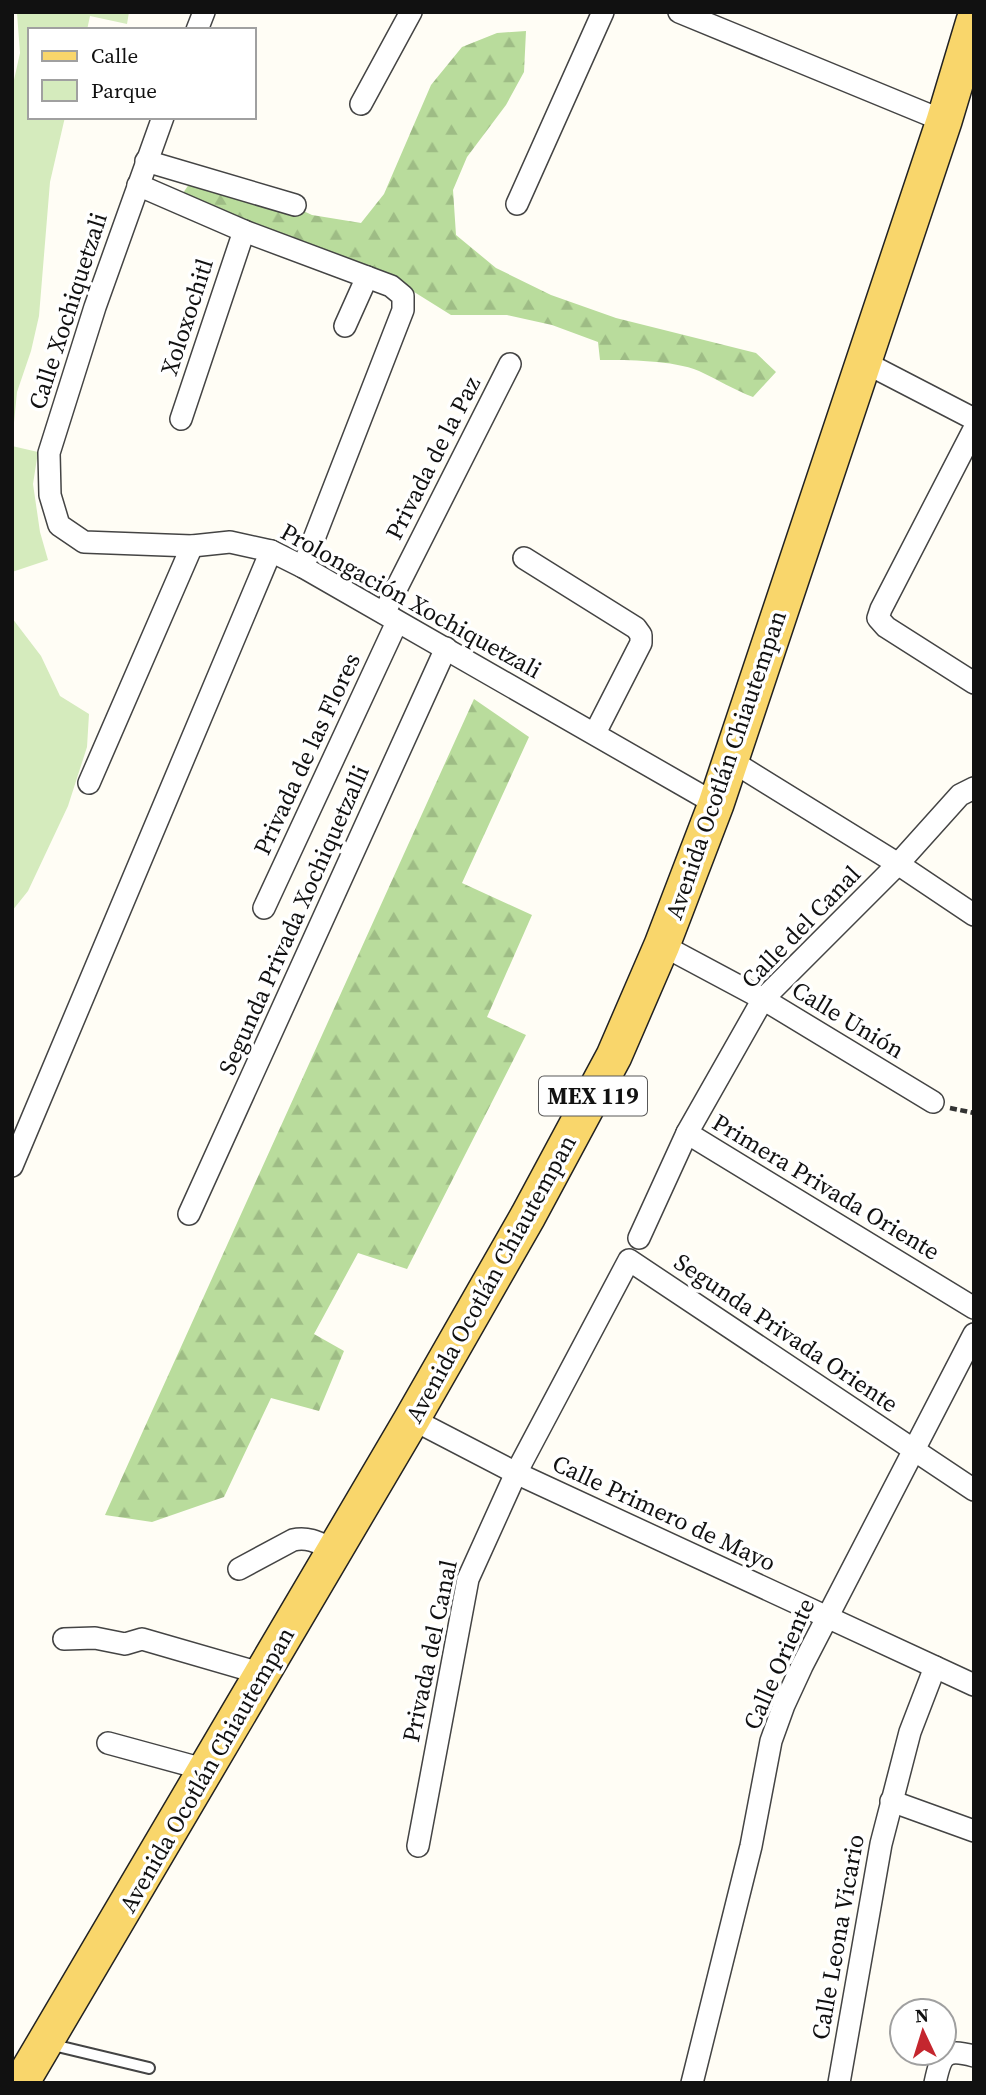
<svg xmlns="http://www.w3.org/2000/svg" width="986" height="2095" viewBox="0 0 986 2095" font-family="'Source Serif 4',serif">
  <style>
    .green { fill: #d5ebbd }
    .forest { fill: url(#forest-firs) }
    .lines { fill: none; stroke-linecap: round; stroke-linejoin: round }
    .lane-casing { stroke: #444; stroke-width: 14 }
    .street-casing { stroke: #444; stroke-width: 24 }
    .primary-casing { stroke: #222; stroke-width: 38 }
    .path { stroke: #333; stroke-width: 4.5; stroke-dasharray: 7 3.5; stroke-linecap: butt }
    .lane { stroke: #fff; stroke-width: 10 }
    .street { stroke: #fff; stroke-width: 21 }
    .primary { stroke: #f9d66b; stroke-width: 35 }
    .labels { text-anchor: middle; stroke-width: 7; stroke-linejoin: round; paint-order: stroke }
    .shield { fill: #fff; stroke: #585858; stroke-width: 2 }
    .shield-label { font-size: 23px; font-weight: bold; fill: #111 }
    .street-label { font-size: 24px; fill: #111; stroke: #fff }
  </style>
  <defs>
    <pattern id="forest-firs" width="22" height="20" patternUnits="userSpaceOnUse" patternTransform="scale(1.75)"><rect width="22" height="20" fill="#b9dc9c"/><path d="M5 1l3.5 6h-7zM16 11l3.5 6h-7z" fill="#9ebc85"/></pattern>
  </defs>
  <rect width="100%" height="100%" fill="#fffdf5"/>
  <g class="green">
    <polygon points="12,12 129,12 127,24 90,16 87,30 30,30 30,117 65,117 50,182 39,316 31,351 17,392 12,443 12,89 20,53 17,13"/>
    <polygon points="12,446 38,452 33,484 40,532 48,560 12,572"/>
    <polygon points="12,618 41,656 60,696 89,714 87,747 68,806 28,891 12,911"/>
  </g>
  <g class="forest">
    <path d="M526 31 524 72 506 105 467 157 453 190 456 235 496 268 551 295 616 318 756 353 776 372 753 397C734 390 717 379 699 371 673 360 628 360 600 360L598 342 552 325 507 315H451L395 280 287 244 183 193 194 177H230L312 215 361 223 384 194 431 85 462 47 497 33Z"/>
    <polygon points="474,699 529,737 462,883 532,915 487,1017 526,1035 407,1269 358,1253 314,1334 344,1351 319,1411 271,1398 224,1497 152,1522 105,1515"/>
  </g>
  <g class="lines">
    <g class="lane-casing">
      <polyline id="lane" points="49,2044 149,2068"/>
    </g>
    <g class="street-casing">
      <g id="street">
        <polyline points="679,12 944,121"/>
        <polyline points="197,30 204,12"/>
        <polyline points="361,104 411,12"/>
        <polyline points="163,117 95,307 49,453 50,495 59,525 84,542 192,546 230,542 271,551 303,567 716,804"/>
        <polyline points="146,161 295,205"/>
        <polyline points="138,185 244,231 391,286 403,296 403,310 303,567"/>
        <polyline points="517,204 603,12"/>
        <polyline points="345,326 367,277"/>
        <polyline points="862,361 974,419"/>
        <polyline points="181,419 244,231"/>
        <polyline points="974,429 881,609 878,618 886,627 974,683"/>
        <polyline points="524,558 636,628 641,635 641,643 595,733"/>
        <polyline points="384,613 510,364"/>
        <polyline points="730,760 898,864 974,915"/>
        <polyline points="89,783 192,546"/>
        <polyline points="264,908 397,622"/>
        <polyline points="662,945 763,999 933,1102"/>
        <polyline points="687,1133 974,1308"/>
        <polyline points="12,1166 271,551"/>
        <polyline points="189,1214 446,648"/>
        <polyline points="639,1238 687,1133 763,999 898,864 960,795 974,788"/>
        <polyline points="412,1419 516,1473 974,1685"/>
        <path d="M239 1569 293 1540C309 1536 321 1544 336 1551"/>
        <polyline points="64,1639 95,1638 125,1644 142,1639 263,1674"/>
        <polyline points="108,1743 207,1770"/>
        <polyline points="891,1801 974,1831"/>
        <polyline points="418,1846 468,1579 516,1473 629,1260 974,1490"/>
        <polyline points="692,2083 751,1846 771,1741 784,1705 802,1666 974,1334"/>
        <polyline points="839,2083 881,1844 910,1732 935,1667"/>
        <path d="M935 2083C941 2055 944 2048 974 2056"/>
      </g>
    </g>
    <g class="primary-casing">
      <polyline id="primary" points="21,2083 412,1419 528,1216 614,1056 662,945 716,804 944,121 974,21"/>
    </g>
    <polyline class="path" points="950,1108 974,1113"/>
    <use href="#lane" class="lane"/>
    <use href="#street" class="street"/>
    <use href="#primary" class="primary"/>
  </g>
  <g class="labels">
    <rect class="shield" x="539" y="1076.5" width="108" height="39" rx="5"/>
    <g class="shield-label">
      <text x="593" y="1104">MEX 119</text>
    </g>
    <g class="street-label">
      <text transform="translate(68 311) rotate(-72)" y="8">Calle Xochiquetzali</text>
      <text transform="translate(187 317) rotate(-72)" y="8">Xoloxochitl</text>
      <text transform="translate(433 458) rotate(-63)" y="8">Privada de la Paz</text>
      <text transform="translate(411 601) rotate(29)" y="8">Prolongación Xochiquetzali</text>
      <text transform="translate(307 754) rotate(-65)" y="8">Privada de las Flores</text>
      <text transform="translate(726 765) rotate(-71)" y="8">Avenida Ocotlán Chiautempan</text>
      <text transform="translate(294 920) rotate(-66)" y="8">Segunda Privada Xochiquetzalli</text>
      <text transform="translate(801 927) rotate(-46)" y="8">Calle del Canal</text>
      <text transform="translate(848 1020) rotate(31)" y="8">Calle Unión</text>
      <text transform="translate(826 1187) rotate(31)" y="8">Primera Privada Oriente</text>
      <text transform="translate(491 1279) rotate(-61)" y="8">Avenida Ocotlán Chiautempan</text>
      <text transform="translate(786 1333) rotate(34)" y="8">Segunda Privada Oriente</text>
      <text transform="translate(664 1513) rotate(25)" y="8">Calle Primero de Mayo</text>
      <text transform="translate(430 1651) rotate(-78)" y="8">Privada del Canal</text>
      <text transform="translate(779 1664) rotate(-66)" y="8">Calle Oriente</text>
      <text transform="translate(207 1770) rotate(-60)" y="8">Avenida Ocotlán Chiautempan</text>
      <text transform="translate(838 1937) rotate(-80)" y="8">Calle Leona Vicario</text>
    </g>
  </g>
  <rect width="986" height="2095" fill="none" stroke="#111111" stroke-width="28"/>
  <rect x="28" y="28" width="228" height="91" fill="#ffffff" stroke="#a0a0a0" stroke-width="2"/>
  <rect x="42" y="51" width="35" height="10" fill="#f9d66b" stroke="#a0a0a0" stroke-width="2"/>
  <text x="91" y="63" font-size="21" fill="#111111">Calle</text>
  <rect x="42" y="80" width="35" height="21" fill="#d5ebbd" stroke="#a0a0a0" stroke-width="2"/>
  <text x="91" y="98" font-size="21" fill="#111111">Parque</text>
  <g transform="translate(923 2032) rotate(356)"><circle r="33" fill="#ffffff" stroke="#a0a0a0" stroke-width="2"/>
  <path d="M0-5L12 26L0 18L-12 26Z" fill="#c4262e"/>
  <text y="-10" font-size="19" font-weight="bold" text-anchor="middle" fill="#111111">N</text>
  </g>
</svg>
